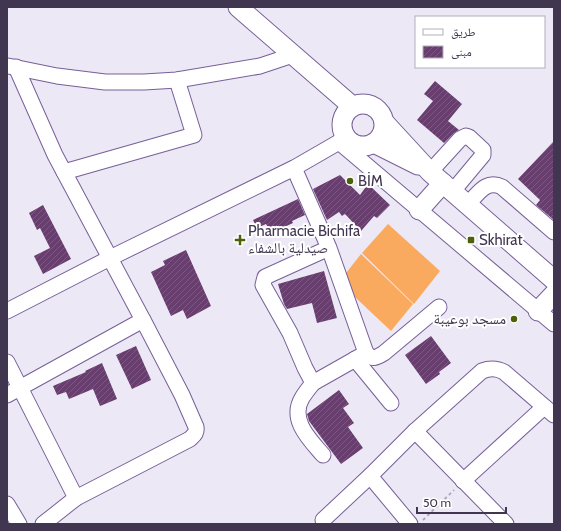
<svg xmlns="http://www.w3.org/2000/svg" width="561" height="531" viewBox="0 0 561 531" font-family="Cabin,'Noto Naskh Arabic',sans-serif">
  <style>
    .pitch { fill: #faaa5e }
    .building { fill: url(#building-hatch) }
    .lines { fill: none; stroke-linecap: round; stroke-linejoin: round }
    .minor-casing { stroke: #775f98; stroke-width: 17 }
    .major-casing { stroke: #775f98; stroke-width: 21 }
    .path { stroke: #b0a9bb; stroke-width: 2; stroke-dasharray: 3 3; stroke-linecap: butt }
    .minor { stroke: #fff; stroke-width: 15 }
    .major { stroke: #fff; stroke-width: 19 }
    .poi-dot { fill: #4d6109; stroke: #fff; stroke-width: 1.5 }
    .labels { text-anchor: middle; stroke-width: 4; stroke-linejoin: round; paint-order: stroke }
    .poi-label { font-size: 15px; fill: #403650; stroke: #fff; text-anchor: start }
  </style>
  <defs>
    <pattern id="building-hatch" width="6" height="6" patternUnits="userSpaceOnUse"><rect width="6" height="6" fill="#683e6e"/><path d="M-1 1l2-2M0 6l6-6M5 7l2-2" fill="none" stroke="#7b5980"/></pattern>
  </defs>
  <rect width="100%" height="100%" fill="#ede8f5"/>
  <g class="pitch">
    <polygon points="388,224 440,271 414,304 362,253"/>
    <polygon points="361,254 413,304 391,331 339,282"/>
  </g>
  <g class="building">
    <polygon points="435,81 462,104 448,121 459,130 454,133 444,143 417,120 433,101 424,94"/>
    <polygon points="554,141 554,220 536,205 540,200 518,179"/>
    <polygon points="340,175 360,195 368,184 390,205 377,218 374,216 361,231 345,214 342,216 339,212 327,220 313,189"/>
    <polygon points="298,199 305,215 292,221 293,223 271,233 266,224 257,228 253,220"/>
    <polygon points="43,205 71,259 43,274 34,256 50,248 40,228 37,230 29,213"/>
    <polygon points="186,250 211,306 187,319 183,310 171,316 151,272 165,265 163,261"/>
    <polygon points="324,271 337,318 317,323 312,303 287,309 284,304 278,284"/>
    <polygon points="431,336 451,363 439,372 440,374 426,384 405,355"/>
    <polygon points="136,346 151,380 132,389 116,355"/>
    <polygon points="102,363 117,399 100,406 93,389 69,399 66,392 57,395 53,386 86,372 85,371"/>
    <polygon points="339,390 349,404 343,408 354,423 348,427 363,448 341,464 309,421 307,414"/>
  </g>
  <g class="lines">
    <g class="minor-casing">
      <g id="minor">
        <polyline points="8,66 57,76 105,82 144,82 177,80 260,66 293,55"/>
        <polyline points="339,142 554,324"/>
        <polyline points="294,168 329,248 366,353 313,383 305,368 290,333 263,285 265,277 329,248"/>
        <polyline points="64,172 194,135 177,80"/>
        <polyline points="430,172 460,139 466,136 469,137 483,150 483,155 453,191"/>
        <path d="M468 204C478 194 486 179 502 187L554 232"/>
        <polyline points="7,311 110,258 294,168 346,138"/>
        <path d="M366 353C372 360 376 358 384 353L439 307"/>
        <polyline points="355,359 391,403"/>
        <polyline points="7,362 76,498"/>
        <path d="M313 383C309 388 305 393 302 398 289 420 310 440 323 455"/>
        <polyline points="7,395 143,320 55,155 16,67"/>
        <polyline points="415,431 506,524"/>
        <polyline points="463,481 544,407"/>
        <polyline points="7,504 19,524"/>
        <polyline points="323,520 370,476"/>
        <path d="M43 524 76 498 190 439C194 435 197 433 196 427L182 395 143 320"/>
        <path d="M410 524 370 476 415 431 482 371C490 368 496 368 504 372L554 415"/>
      </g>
    </g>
    <g class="major-casing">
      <g id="major">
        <polyline points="238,7 352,106"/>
        <circle cx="363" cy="125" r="21"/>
        <polyline points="384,122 430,172 554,280"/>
        <polyline points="374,143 418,165"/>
        <polyline points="419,210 443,183"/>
        <polyline points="538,311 554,294"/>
      </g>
    </g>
    <polyline class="path" points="423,520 454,490"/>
    <use href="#minor" class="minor"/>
    <use href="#major" class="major"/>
  </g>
  <g class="poi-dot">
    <circle cx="350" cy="181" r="4"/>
    <path d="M238 234h4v4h4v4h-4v4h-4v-4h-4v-4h4z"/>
    <rect x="467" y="236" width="8" height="8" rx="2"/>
    <circle cx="514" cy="319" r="4"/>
  </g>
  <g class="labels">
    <g class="poi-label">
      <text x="358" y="186">BİM</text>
      <text x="248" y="236">Pharmacie Bichifa<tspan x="248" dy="17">صيدلية بالشفاء</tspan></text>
      <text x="479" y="245">Skhirat</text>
      <text x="506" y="324" text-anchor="end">مسجد بوعيبة</text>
    </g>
  </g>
  <rect width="561" height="531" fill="none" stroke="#403650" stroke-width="16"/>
  <rect x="415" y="16" width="130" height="52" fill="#ffffff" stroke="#b3afb9"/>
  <rect x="423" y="29" width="20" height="6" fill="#ffffff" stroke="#b3afb9"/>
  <text x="451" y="36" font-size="12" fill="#403650">طريق</text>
  <rect x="423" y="46" width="20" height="12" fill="url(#building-hatch)" stroke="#b3afb9"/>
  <text x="451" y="56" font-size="12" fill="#403650">مبنى</text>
  <path d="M417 507v6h89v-6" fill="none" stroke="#403650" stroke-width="2"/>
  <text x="423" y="507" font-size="12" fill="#403650" stroke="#ffffff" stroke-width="3" paint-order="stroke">50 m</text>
</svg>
